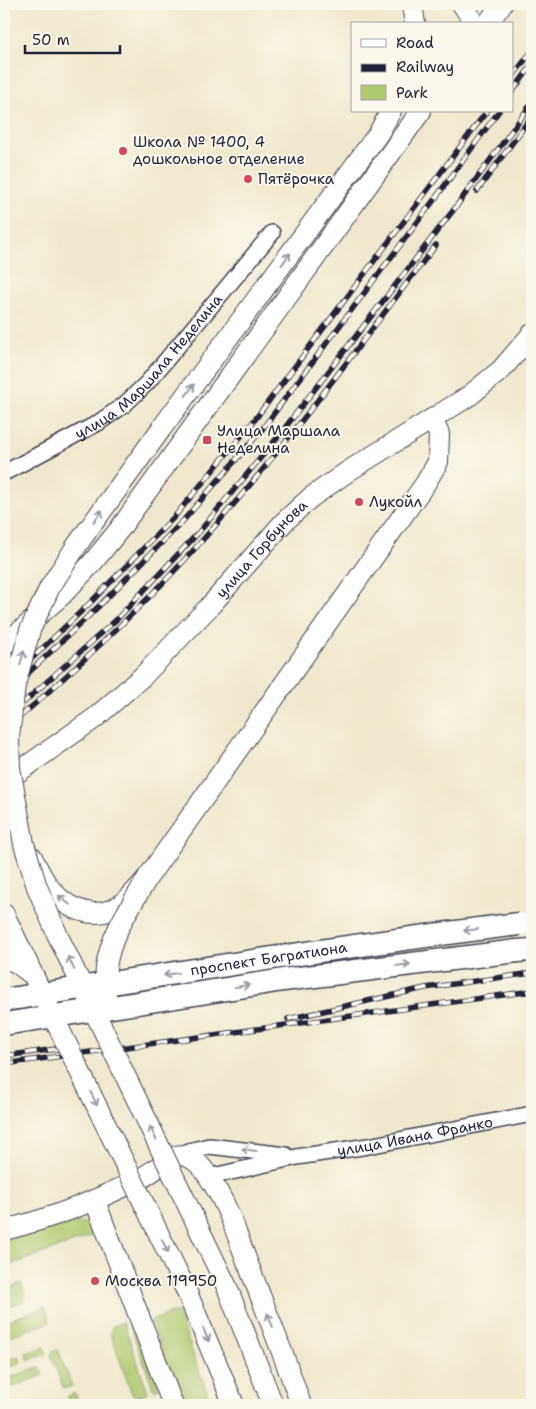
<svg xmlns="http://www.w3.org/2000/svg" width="536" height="1409" viewBox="0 0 536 1409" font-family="'Shantell Sans',sans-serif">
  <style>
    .green { fill: #b0ca6f; stroke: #697655 }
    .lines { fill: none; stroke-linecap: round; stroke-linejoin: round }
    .street-casing { stroke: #414051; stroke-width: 18 }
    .secondary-casing { stroke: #414051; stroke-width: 22 }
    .primary-casing { stroke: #414051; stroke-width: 25 }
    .street { stroke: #fff; stroke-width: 15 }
    .secondary { stroke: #fff; stroke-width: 20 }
    .primary { stroke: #fff; stroke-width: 22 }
    .rail-casing { stroke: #22223b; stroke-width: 5.5 }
    .rail { stroke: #fbf7ec; stroke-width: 4; stroke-dasharray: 11; stroke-linecap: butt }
    .secondary-bridge-casing { stroke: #414051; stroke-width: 22; stroke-linecap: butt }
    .primary-bridge-casing { stroke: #414051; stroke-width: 25; stroke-linecap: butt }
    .secondary-bridge { stroke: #fff; stroke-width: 20 }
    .primary-bridge { stroke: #fff; stroke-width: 22 }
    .oneway { stroke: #9c9ca7 }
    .poi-dot { fill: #d1495b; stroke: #fbf7ec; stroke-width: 2 }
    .labels { text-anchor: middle; stroke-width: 4; stroke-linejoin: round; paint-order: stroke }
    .poi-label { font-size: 15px; fill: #22223b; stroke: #fbf7ec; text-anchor: start }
    .street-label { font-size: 15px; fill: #22223b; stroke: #fbf7ec }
  </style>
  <rect width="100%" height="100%" fill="#fbf7ec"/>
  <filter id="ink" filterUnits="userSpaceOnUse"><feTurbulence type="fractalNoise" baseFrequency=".02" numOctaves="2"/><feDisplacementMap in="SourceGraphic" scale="10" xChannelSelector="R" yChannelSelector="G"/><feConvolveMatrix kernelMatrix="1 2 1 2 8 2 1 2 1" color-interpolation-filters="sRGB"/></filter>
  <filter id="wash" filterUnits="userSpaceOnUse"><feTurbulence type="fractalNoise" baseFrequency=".0096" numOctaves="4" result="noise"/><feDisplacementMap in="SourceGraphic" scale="20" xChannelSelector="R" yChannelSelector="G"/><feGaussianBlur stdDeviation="1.12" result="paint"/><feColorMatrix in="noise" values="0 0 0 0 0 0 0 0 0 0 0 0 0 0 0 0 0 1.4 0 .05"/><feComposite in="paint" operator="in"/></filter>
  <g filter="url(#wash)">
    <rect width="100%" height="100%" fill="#f0e8ce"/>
    <g class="green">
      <path d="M76 1222C87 1222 93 1224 100 1233L4 1267V1240Z"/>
      <polygon points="21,1283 26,1297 23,1301 4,1308 4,1290"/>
      <polygon points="45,1307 50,1322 4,1338 4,1322"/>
      <polygon points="177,1311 212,1405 183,1405 151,1321"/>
      <polygon points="133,1318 159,1388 154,1390 128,1320"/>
      <polygon points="123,1322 148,1392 136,1397 132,1394 110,1333 113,1326"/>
      <polygon points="44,1347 47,1354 28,1360 26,1353"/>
      <polygon points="58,1350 72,1386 66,1388 63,1387 51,1355 52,1352"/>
      <polygon points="19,1356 21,1362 4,1370 4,1361"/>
      <polygon points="39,1367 41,1369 44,1375 4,1390 4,1380"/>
      <polygon points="75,1393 79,1405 70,1405 67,1397"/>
    </g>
  </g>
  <g filter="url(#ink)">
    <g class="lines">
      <g class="street-casing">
        <g id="street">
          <path id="s1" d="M4 473 98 423 124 405 147 383 272 233"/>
          <polyline points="177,1156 189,1151 209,1146 286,1155"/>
          <path id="s2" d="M209 1177 297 1157 368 1146 532 1114"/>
        </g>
      </g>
      <g class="secondary-casing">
        <g id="secondary">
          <polyline points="412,4 415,24"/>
          <polyline points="462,4 469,14 473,24"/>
          <polyline points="487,24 502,4"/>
          <polyline points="161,429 378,134 391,111"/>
          <polyline points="4,645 62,595 93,562 119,530 421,111"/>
          <path id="s3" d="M4 782 95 718 143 676 210 606 284 522 310 498 350 470 469 396 501 370 532 334"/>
          <path d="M32 857C37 867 42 878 49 887 69 913 101 923 127 900 134 893 141 885 148 877L425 484 438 462 439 434 432 419"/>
          <polyline points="4,914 34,977"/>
          <polyline points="4,958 17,963 34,976"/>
          <polyline points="95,1201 173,1405"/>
          <path d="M4 1230C54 1218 92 1202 138 1180 149 1175 167 1159 176 1156 194 1151 208 1175 215 1187 230 1211 238 1238 248 1264 266 1311 285 1357 301 1405"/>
          <polyline points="227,1287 273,1405"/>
          <polyline points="186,1290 234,1405"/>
        </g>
      </g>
      <g class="primary-casing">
        <polyline id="primary" points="517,951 532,950"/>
      </g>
      <use href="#street" class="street"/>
      <use href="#secondary" class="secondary"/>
      <use href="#primary" class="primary"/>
      <g class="rail-casing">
        <g id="rail">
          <polyline points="512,77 532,51"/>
          <polyline points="512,92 532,65"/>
          <polyline points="477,191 532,116"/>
          <polyline points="4,685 91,602 175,516 253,422 487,111"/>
          <polyline points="4,696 99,606 182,522 260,432 437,196 499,111"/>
          <polyline points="4,720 116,620 199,532 277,438 455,208 532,103"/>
          <path d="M4 731C75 669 145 606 207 535 289 443 361 342 436 245"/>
          <polyline points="288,1019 425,988 532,973"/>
          <polyline points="4,1056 71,1047"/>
          <polyline points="4,1064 532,991"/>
        </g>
      </g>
      <use href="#rail" class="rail"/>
      <g class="secondary-bridge-casing">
        <g id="secondary-bridge">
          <polyline points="161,429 77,545 50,587 30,630 15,685 9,737 10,768 24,844 37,887 58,936 227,1287"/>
          <polyline points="34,977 186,1290"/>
          <path d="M106 1000C106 989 105 979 106 968 110 935 131 906 148 877"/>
        </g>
      </g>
      <g class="primary-bridge-casing">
        <g id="primary-bridge">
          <path id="s4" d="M4 1000C175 973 347 945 519 924"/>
          <polyline points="4,1024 283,980 517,951"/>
        </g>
      </g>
      <use href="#secondary-bridge" class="secondary-bridge"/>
      <use href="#primary-bridge" class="primary-bridge"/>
    </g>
    <defs><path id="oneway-shaft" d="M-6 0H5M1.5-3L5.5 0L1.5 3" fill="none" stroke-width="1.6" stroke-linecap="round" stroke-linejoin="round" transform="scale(1.25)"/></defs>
    <g class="oneway">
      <use href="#oneway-shaft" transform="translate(286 259) rotate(-54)"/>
      <use href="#oneway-shaft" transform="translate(190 390) rotate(-54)"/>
      <use href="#oneway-shaft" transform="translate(98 516) rotate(-54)"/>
      <use href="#oneway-shaft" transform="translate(22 658) rotate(-75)"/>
      <use href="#oneway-shaft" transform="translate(64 900) rotate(-141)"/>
      <use href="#oneway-shaft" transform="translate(471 930) rotate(173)"/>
      <use href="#oneway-shaft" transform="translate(71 963) rotate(-116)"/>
      <use href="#oneway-shaft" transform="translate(403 965) rotate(-7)"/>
      <use href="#oneway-shaft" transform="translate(171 974) rotate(171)"/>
      <use href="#oneway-shaft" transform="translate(242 986) rotate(-9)"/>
      <use href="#oneway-shaft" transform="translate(94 1099) rotate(64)"/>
      <use href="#oneway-shaft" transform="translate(153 1133) rotate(-116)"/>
      <use href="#oneway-shaft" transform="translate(249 1150) rotate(-172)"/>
      <use href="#oneway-shaft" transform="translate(165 1246) rotate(64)"/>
      <use href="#oneway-shaft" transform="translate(270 1320) rotate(-112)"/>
      <use href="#oneway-shaft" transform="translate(206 1335) rotate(67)"/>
    </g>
  </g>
  <g class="poi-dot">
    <circle cx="123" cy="151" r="5"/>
    <circle cx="248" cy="179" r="5"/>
    <rect x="202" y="435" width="10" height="10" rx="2.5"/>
    <circle cx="359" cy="502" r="5"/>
    <circle cx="95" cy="1281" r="5"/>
  </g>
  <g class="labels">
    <g class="poi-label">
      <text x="133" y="147">Школа № 1400, 4<tspan x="133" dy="17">дошкольное отделение</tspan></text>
      <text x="258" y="184">Пятёрочка</text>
      <text x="217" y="436">Улица Маршала<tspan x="217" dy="17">Неделина</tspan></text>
      <text x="369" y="507">Лукойл</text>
      <text x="105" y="1286">Москва 119950</text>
    </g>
    <g class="street-label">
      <text dy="5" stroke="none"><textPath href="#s1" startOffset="182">улица Маршала Неделина</textPath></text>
      <text dy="5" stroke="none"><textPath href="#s3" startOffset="349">улица Горбунова</textPath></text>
      <text dy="5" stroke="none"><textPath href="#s4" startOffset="268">проспект Багратиона</textPath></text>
      <text dy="5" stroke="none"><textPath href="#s2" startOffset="210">улица Ивана Франко</textPath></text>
    </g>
  </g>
  <rect width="536" height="1409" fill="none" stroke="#fbf7ec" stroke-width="20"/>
  <rect x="351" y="22" width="162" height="90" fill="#fbf7ec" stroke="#a4a2a5"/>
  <rect x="361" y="39" width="25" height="8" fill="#ffffff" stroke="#a4a2a5"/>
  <text x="396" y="48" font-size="15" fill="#22223b">Road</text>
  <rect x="361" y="64" width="25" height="8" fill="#22223b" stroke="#a4a2a5"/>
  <text x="396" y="72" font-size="15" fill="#22223b">Railway</text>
  <rect x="361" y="85" width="25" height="15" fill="#b0ca6f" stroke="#a4a2a5"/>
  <text x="396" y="98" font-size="15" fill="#22223b">Park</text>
  <path d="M25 45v8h95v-8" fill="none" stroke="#22223b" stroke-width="2.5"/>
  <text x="32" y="45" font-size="15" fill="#22223b" stroke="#fbf7ec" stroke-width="4" paint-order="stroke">50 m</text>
</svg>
